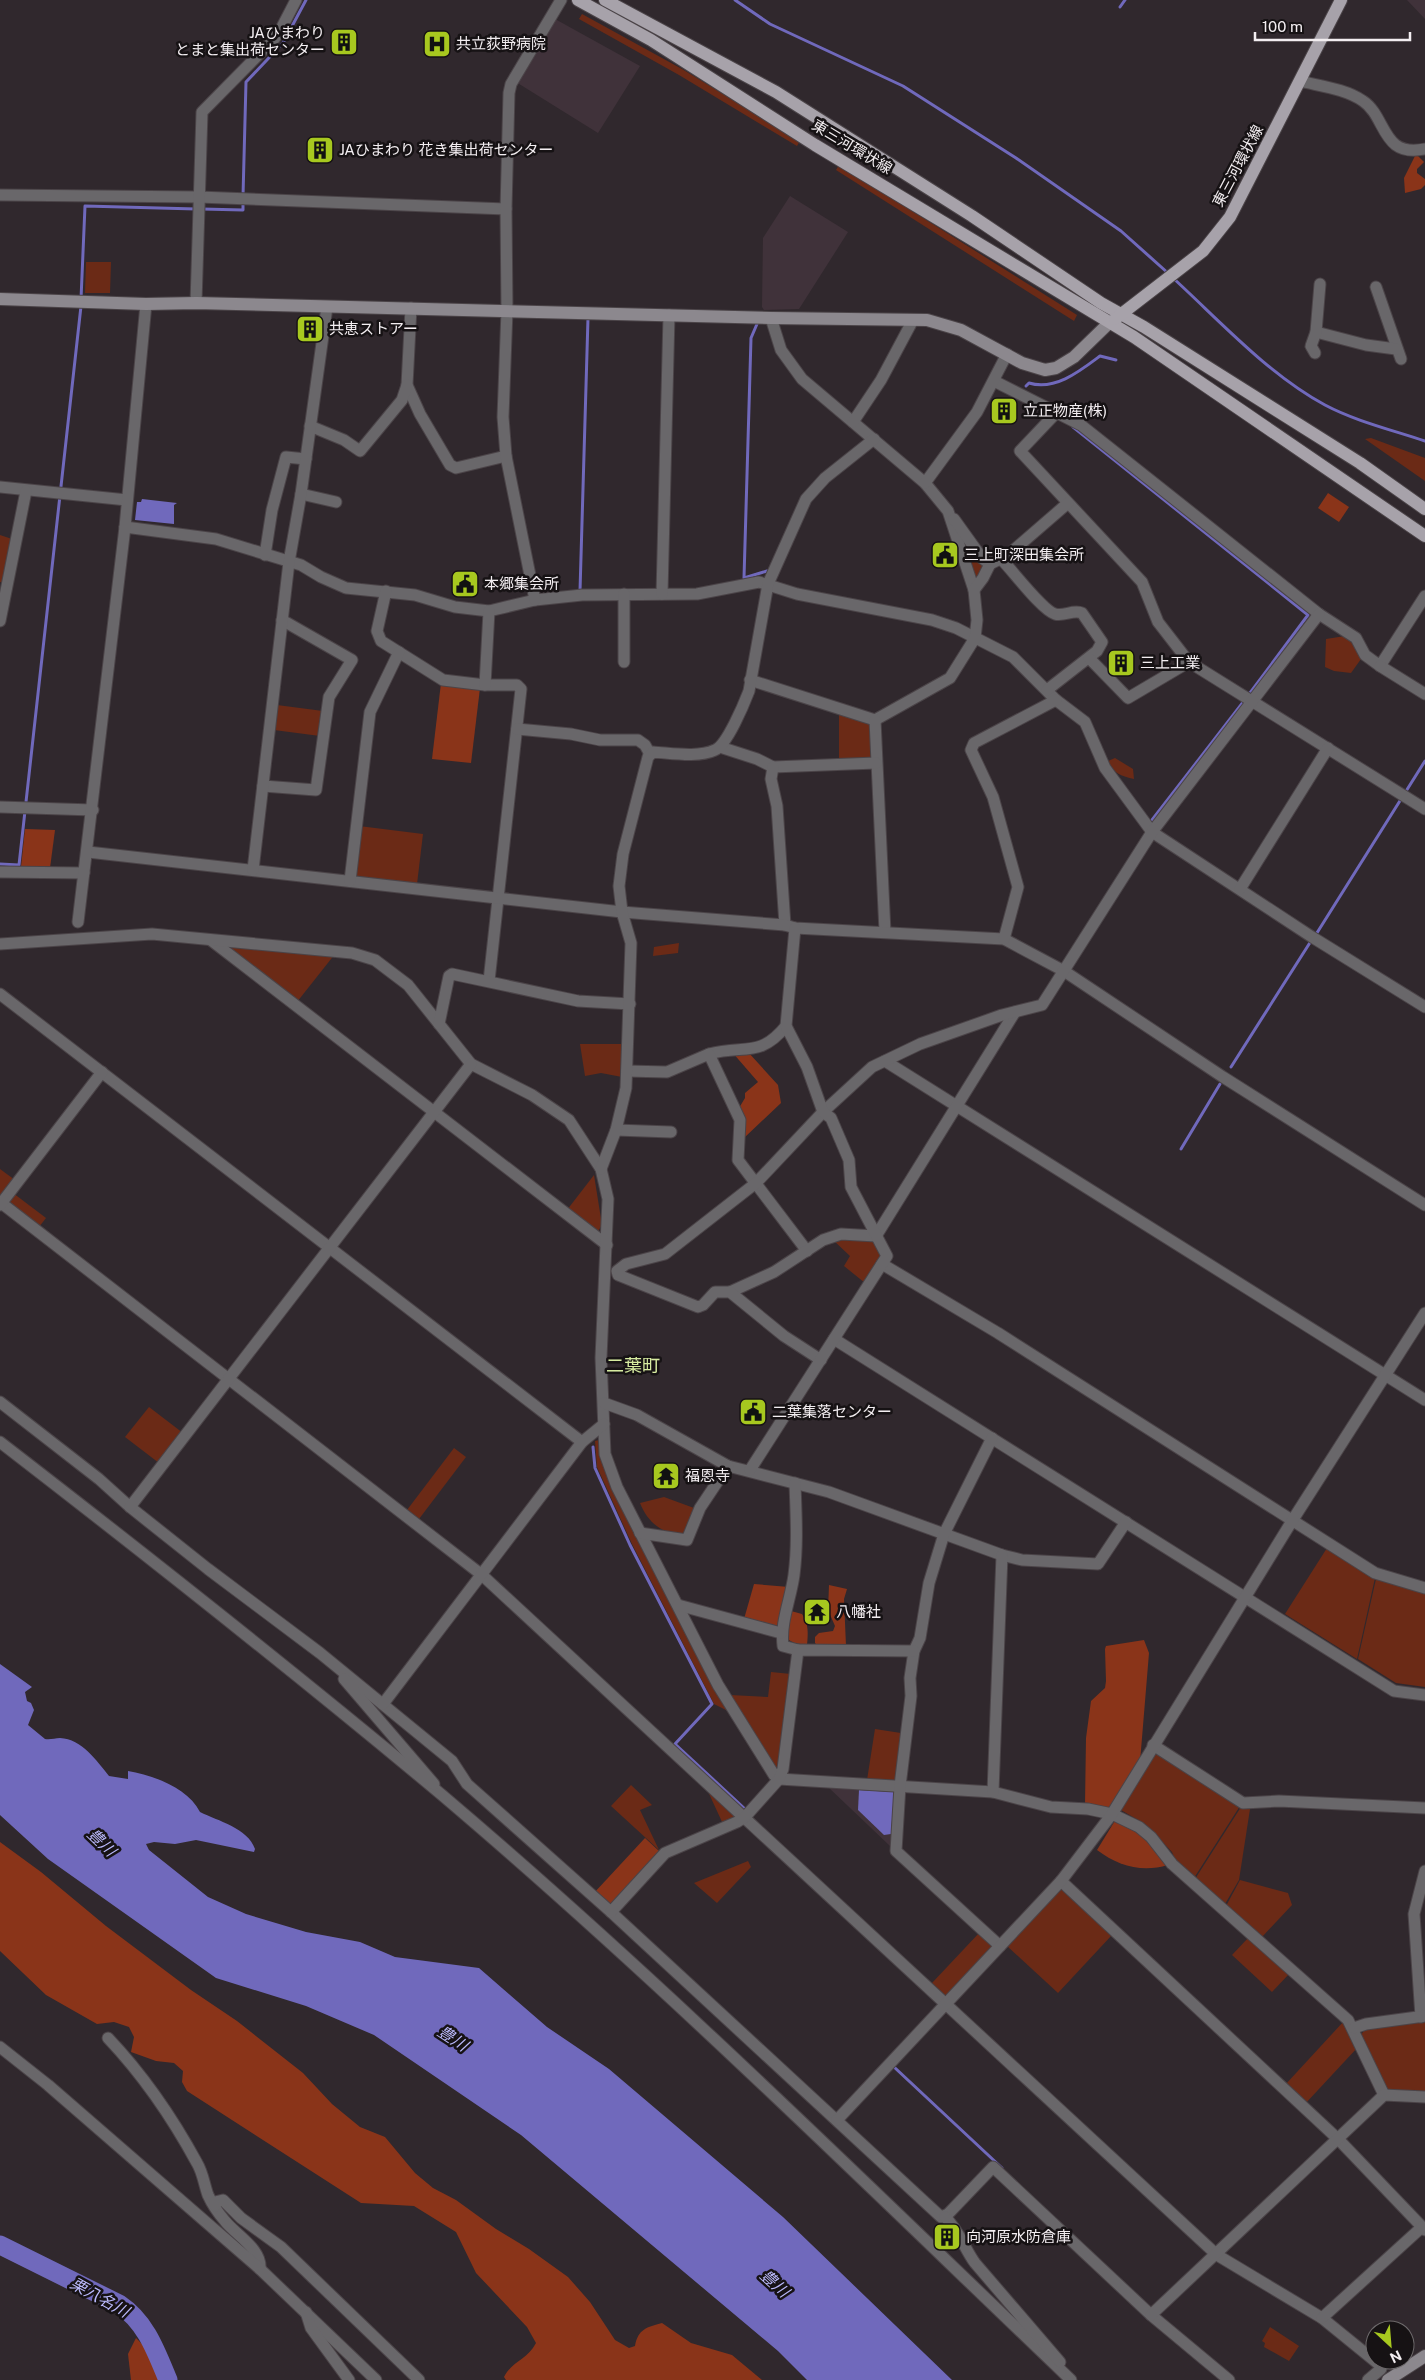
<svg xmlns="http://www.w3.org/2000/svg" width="1425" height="2380" viewBox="0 0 1425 2380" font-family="'Public Sans','Noto Sans JP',sans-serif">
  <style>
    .built { fill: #40323a }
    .green { fill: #6b2a16 }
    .forest { fill: #8a3419 }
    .water { fill: #7069bc }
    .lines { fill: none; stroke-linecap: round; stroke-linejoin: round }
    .stream { stroke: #7069bc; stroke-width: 3 }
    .river { stroke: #7069bc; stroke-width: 19 }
    .street-casing { stroke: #4b4448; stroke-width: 13 }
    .secondary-casing { stroke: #4b4448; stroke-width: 14 }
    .primary-casing { stroke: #4b4448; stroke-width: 14 }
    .street { stroke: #69676a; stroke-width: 11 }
    .secondary { stroke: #8c888e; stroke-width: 12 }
    .primary { stroke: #a7a2aa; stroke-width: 12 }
    .labels { text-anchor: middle; stroke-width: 5; stroke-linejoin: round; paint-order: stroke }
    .poi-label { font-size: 15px; fill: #f3eef1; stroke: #161214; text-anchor: start }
    .street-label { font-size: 15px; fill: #f3eef1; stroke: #161214 }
    .water-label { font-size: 16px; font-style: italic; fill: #b9b8fa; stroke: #161214 }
    .quarter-label { font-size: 18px; fill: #d7eca1; stroke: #161214 }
  </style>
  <rect width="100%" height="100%" fill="#30282d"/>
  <g class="built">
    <polygon points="1407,0 1425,0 1425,19"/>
    <polygon points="555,19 640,66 598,133 516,82"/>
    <polygon points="790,196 848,232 799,309 764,310 762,307 763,238"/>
    <polygon points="827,1786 896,1791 893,1845 890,1846"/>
  </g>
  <g class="green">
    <polygon points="582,14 682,69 800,141 797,146 679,75 579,19"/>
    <polygon points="839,165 1077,315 1074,321 836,170"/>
    <polygon points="86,262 111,262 110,293 85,293"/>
    <polygon points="1371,438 1425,458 1425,481 1365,439"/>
    <polygon points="959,529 985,566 975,583"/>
    <polygon points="0,535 12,539 3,583 0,582"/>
    <polygon points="1345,636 1352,640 1361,659 1351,673 1334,671 1325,667 1326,639"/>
    <polygon points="277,705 323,711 320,736 274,730"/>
    <polygon points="839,712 871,724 872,755 870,758 839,759"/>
    <path d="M1115 758 1133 769 1134 779C1121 776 1114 774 1108 761Z"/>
    <polygon points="359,826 423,834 417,884 353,877"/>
    <polygon points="679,943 678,953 653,956 654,947"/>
    <polygon points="223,945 335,954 297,1002"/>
    <polygon points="580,1044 624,1044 622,1077 601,1073 585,1076"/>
    <polygon points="0,1169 15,1180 0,1197"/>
    <polygon points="594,1175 602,1225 597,1233 567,1210"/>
    <polygon points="13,1193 46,1218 39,1227 6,1202"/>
    <polygon points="832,1239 872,1240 881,1251 880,1257 865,1283 844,1266 850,1256"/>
    <polygon points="149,1407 183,1433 159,1463 125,1437"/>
    <polygon points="599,1440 602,1455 734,1714 714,1704 632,1544 597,1467 595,1441"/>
    <polygon points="454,1448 466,1457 419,1519 407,1510"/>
    <path d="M664 1497 694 1508 682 1536C661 1532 648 1523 640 1503Z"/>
    <polygon points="1327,1548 1375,1578 1357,1659 1285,1614"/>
    <polygon points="1376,1579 1425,1593 1425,1687 1396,1683 1358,1659"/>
    <polygon points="771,1672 791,1674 778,1772 730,1695 768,1697"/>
    <polygon points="875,1729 901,1733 896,1782 867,1780"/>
    <polygon points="1157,1752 1240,1806 1194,1878 1176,1862 1172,1852 1145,1824 1121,1810"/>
    <polygon points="631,1785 652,1805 640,1810 659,1850 611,1806"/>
    <polygon points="705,1785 739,1816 723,1824"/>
    <polygon points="1241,1807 1250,1809 1239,1880 1225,1904 1195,1879"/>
    <polygon points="748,1861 751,1867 717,1903 694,1883"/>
    <polygon points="1240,1880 1288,1893 1292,1905 1262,1937 1226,1906"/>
    <polygon points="1061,1888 1112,1935 1058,1993 1007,1946"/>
    <polygon points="980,1932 994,1946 947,1997 932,1983"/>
    <polygon points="1249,1937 1290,1973 1272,1992 1232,1955"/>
    <polygon points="1425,2020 1425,2093 1391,2092 1385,2089 1361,2035 1365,2029"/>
    <polygon points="1344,2021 1358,2047 1305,2104 1285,2085"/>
    <polygon points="1270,2327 1299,2346 1289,2361 1264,2347 1265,2343 1262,2341"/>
  </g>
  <g class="forest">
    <polygon points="1416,154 1424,162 1417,169 1417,173 1425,179 1425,185 1421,189 1405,193 1404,178"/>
    <polygon points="1328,493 1349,507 1339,522 1318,508"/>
    <polygon points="441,683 480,688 471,763 432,759"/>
    <polygon points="25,829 55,830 50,868 21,867"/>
    <polygon points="732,1052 748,1052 778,1085 781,1103 744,1138 739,1108 745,1098 745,1093 758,1082"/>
    <polygon points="754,1584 789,1587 779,1628 744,1619"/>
    <polygon points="829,1585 847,1589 844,1599 846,1646 818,1646 815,1643 815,1637 819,1633 833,1631 835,1626 828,1610"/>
    <path d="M791 1611 802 1614C809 1624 808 1634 807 1645H798L787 1639Z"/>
    <polygon points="1144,1640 1149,1653 1140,1762 1109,1810 1085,1805 1086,1738 1091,1701 1105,1688 1106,1681 1105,1649 1106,1646"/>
    <path d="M1116 1819 1137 1830 1168 1865C1142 1873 1118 1866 1097 1850Z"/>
    <polygon points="645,1838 660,1852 610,1907 594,1893"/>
    <path d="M0 1842 41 1872 106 1926 191 1990 237 2021 303 2073 332 2104 360 2127 385 2137 415 2173 433 2188 456 2200 496 2229 529 2249 568 2277 590 2302 615 2340 629 2348 635 2346C638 2329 647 2327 662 2323L691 2343 732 2355 762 2380H506L504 2377C512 2361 527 2360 536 2343L527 2327 476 2273 456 2232 414 2206 361 2203 187 2091 182 2082 183 2071 174 2063 156 2061 131 2052 134 2037 129 2027 114 2022 97 2024 46 1995 0 1951Z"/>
    <polygon points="136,2338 148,2350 161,2380 131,2380 128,2354"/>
  </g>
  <g class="water">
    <polygon points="142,499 177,503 174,505 174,524 135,520 137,502 141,502"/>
    <path d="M0 1664 32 1687 25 1692 27 1701 31 1703 34 1710 28 1725 45 1739C50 1740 55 1738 60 1738 82 1739 97 1761 109 1776L128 1779V1771C153 1775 188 1788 200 1812 218 1821 248 1828 255 1849L254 1852 196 1840 175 1844 154 1842 146 1844 149 1850 208 1897 246 1914 306 1932 360 1942 395 1957 479 1968 547 2027 609 2069 783 2217 952 2380H807L778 2351 521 2135 374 2035 306 2006 216 1978 48 1859 0 1815Z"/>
    <polygon points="859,1790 894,1792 891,1834 884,1835 858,1810"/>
  </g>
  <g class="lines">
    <g class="stream">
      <polyline points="735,0 770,24 903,86 1016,158 1121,231 1169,274"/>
      <polyline points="1120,7 1125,0"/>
      <polyline points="243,196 246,82 283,43 306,0"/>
      <polyline points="202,209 243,210 243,202"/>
      <path d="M1173 278C1221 322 1268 374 1325 405 1355 421 1392 430 1425 441"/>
      <polyline points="81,299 85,206 196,209"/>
      <polyline points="757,324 751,338 744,578 767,571"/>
      <path d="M1026 386 1029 383C1055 391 1080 371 1100 356L1116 360"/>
      <polyline points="1073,427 1308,615 1250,693"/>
      <polyline points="580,591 588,318"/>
      <polyline points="1152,820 1244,701"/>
      <polyline points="0,864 19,865 81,306"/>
      <polyline points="1315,936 1425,761"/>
      <polyline points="1231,1067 1311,941"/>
      <polyline points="1181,1149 1220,1084"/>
      <polyline points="593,1447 595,1468 630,1545 712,1704 675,1744 745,1809"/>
      <polyline points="894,2067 1002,2168"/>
    </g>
    <path class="river" d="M0 2245 119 2304C146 2322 156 2351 168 2380"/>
    <g class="street-casing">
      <g id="street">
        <path d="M1300 81C1320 86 1346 89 1363 101 1387 117 1381 158 1425 149"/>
        <polyline points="0,195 199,197 506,209"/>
        <polyline points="1376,287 1401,359"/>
        <polyline points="196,303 202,112 274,39 281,29 296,0"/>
        <polyline points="411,308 407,385 420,414 450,465 456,468 506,456"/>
        <polyline points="771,318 781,350 802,379 925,483 948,511 974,590"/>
        <polyline points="1316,332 1366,345 1396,349"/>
        <polyline points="1315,353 1311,346 1316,332 1320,284"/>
        <polyline points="994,381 1081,425 1319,614 1356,638 1365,655 1380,666 1425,596"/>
        <polyline points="1057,412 1020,451 1142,582 1158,622 1189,662 1425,809"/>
        <polyline points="853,422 881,380 913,320"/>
        <polyline points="310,426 344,440 360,451 402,400 407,385"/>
        <polyline points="925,483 977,412 1007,354"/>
        <polyline points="0,487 127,500"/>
        <polyline points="301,494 336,502"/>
        <polyline points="954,519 982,558 990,564 1008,555 1068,503"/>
        <polyline points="125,527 216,539 301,565 321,577 346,588 415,595 455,607 489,611 535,600 582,595 697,594 759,582 797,594 932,620 956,628 1013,657 1056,700 1085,722 1105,768 1152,832 1312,937 1425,1007"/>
        <polyline points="265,555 272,510 286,457 306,459"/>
        <path d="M1002 560C1013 571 1042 610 1055 614 1064 617 1073 609 1082 613L1102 642 1097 651 1047 690"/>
        <polyline points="386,591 377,631 381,641 443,680 485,685 517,685 521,689 489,981"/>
        <polyline points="662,594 669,315"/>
        <polyline points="535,600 506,456 503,417 507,310 506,209 509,93 511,84 561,0"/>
        <polyline points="0,621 26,491"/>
        <polyline points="1089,658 1128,698 1189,662"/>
        <polyline points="624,662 624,594"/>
        <polyline points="1380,666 1425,694"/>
        <polyline points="750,680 875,720 950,678 975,638 977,620 974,590 983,578 990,564"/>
        <polyline points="485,685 489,611"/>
        <polyline points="875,720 885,932"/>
        <polyline points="517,729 571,734 600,740 638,740 645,745 650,754"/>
        <polyline points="720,747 757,759 773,767 876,763"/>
        <polyline points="773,767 771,779 777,806 785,925"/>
        <polyline points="263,786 316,790 329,697 352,660 282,620"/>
        <polyline points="0,807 93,810"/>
        <polyline points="88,852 622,912 785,925 795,928 1004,939 1064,971 1223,1077 1425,1205"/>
        <polyline points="253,870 289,562 301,494 327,307"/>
        <polyline points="0,872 84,873"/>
        <polyline points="350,881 370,712 399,652"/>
        <polyline points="1240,889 1328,748"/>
        <polyline points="78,922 125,527 146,304"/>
        <polyline points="1004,939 1018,887 993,797 971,750 974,743 1056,700"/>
        <polyline points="212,941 607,1245"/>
        <polyline points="0,944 152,934 352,953 375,960 408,985 471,1064 532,1095 569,1120 601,1169 608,1199 601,1358 605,1454 617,1487 718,1685 774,1775 779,1779 993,1792 1051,1807 1088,1809 1112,1814 1139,1827 1151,1837 1172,1864 1348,2020 1384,2095"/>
        <polyline points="0,994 582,1442"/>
        <polyline points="439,1024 449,976 452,974 578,1001 630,1004"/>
        <path d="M709 1054C744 1044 759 1059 786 1026"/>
        <polyline points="885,1061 1425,1400"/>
        <polyline points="627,1071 667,1072 709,1054 740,1120 738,1160 807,1251"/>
        <polyline points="616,1130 671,1132"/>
        <path d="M601 1169 616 1130 626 1088 631 943 622 912 619 886 623 854 648 757 653 752C671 753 698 758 715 750 727 745 744 704 749 691L768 584 806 499 825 478 874 439"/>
        <polyline points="0,1202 482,1575 1217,2255 1322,2318 1381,2366 1381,2369 1368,2380"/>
        <polyline points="0,1205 102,1072"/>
        <polyline points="876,1236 1015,1012"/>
        <polyline points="882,1264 998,1333 1375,1573 1425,1588"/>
        <polyline points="730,1292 774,1272 823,1240 841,1234 876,1236"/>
        <polyline points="834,1339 1394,1691 1425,1695"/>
        <polyline points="821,1360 784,1336 730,1292 715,1292 703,1305 698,1307 618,1275 617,1271 626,1264 665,1254 756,1183 823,1112 872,1067 920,1044 1002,1015 1042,1005 1152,832 1319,614"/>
        <polyline points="0,1402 99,1479 130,1507 208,1569 320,1653 452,1761 467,1784 611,1912 941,2217 948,2214 993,2167 1151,2315 1229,2380"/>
        <polyline points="604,1403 637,1415 728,1466 829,1492 1002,1555 1022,1560 1098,1564 1126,1522"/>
        <polyline points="992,1438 944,1534 929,1583 920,1638 914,1651 910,1678 911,1696 900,1786 896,1851 1000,1946"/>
        <path d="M0 1442C149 1557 297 1674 442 1795 660 1980 864 2182 1071 2380"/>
        <polyline points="750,1470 887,1256 851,1187 849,1160 831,1118 823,1112 807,1067 786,1026 795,928"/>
        <path d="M795 1483C796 1514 798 1544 794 1575 791 1598 780 1623 783 1646L798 1650"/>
        <polyline points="130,1507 471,1064"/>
        <polyline points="640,1533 687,1540 700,1508 728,1466"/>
        <polyline points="678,1605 781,1633"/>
        <polyline points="344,1679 434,1784"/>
        <polyline points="383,1704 582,1442 604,1424"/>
        <polyline points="1153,1745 1243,1803 1279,1801 1425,1808"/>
        <polyline points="993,1792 1002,1555"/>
        <polyline points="1061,1881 1339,2140 1425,2230"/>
        <polyline points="611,1912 665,1853 737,1822 745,1817 779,1779 783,1769 798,1650 914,1651"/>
        <polyline points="1421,2017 1414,1914 1425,1871"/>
        <polyline points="1354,2028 1366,2024 1425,2016"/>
        <path d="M108 2038C144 2076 172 2117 197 2163 203 2173 204 2184 208 2195 212 2204 219 2214 225 2221 236 2235 262 2249 260 2269"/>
        <polyline points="0,2047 48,2085 260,2269 376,2380"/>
        <polyline points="837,2120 1061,1881 1112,1814 1292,1521 1425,1313"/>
        <polyline points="215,2206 215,2202 223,2200 241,2218 281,2247 419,2380"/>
        <path d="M945 2217C959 2230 964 2248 975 2263L1060 2362"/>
        <polyline points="306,2312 311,2328 349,2380"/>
        <polyline points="1151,2315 1384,2095 1425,2097"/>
        <polyline points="1322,2318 1422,2227"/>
      </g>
    </g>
    <g class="secondary-casing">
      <g id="secondary">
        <polyline points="0,299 146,304 196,303 771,318 927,320 961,330 1022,363 1045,370 1056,368 1074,357 1109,323"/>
        <polyline points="1388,2380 1425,2356"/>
      </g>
    </g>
    <g class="primary-casing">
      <g id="primary">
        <polyline points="578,0 651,40 815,145 1134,337 1425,536"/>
        <polyline points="605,0 776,92 972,216 1101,303 1144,327 1360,463 1425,509"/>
        <polyline points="1115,319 1203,251 1230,217 1341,0"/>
      </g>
    </g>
    <use href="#street" class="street"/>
    <use href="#secondary" class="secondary"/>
    <use href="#primary" class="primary"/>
  </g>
  <defs>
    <g id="building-square" transform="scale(1.4375)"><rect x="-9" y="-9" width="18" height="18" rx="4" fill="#a7c81f" stroke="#161214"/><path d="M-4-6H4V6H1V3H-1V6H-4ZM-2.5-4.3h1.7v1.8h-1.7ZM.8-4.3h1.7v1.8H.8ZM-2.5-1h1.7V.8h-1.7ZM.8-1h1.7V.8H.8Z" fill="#111"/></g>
    <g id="hospital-square" transform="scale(1.4375)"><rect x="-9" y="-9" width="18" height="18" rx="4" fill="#a7c81f" stroke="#161214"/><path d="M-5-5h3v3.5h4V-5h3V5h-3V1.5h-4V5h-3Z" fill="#111"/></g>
    <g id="civic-square" transform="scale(1.4375)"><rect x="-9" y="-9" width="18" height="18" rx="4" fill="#a7c81f" stroke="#161214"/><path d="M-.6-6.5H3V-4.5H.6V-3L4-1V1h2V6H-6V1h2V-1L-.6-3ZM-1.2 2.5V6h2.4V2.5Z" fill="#111"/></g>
    <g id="temple-square" transform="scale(1.4375)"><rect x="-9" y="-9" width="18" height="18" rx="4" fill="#a7c81f" stroke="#161214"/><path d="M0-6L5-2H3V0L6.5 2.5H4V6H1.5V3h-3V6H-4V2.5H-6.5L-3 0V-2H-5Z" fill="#111"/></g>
  </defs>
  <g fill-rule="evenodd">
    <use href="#building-square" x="344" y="42"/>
    <use href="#hospital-square" x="437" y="44"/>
    <use href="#building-square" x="320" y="150"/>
    <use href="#building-square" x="310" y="329"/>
    <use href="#building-square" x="1004" y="411"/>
    <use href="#civic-square" x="945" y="555"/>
    <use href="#civic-square" x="465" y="584"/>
    <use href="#building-square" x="1121" y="663"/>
    <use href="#civic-square" x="753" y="1412"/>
    <use href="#temple-square" x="666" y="1476"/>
    <use href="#temple-square" x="817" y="1612"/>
    <use href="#building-square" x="947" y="2237"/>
  </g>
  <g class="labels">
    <g class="poi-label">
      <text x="325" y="38" text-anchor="end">JAひまわり<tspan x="325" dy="17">とまと集出荷センター</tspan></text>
      <text x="456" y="49">共立荻野病院</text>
      <text x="339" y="155">JAひまわり 花き集出荷センター</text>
      <text x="329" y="334">共恵ストアー</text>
      <text x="1023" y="416">立正物産(株)</text>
      <text x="964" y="560">三上町深田集会所</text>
      <text x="484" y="589">本郷集会所</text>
      <text x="1140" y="668">三上工業</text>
      <text x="772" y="1417">二葉集落センター</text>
      <text x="685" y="1481">福恩寺</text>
      <text x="836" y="1617">八幡社</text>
      <text x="966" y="2242">向河原水防倉庫</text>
    </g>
    <g class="street-label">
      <text transform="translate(852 147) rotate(31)" y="5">東三河環状線</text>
      <text transform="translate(1238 166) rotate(-62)" y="5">東三河環状線</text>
    </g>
    <g class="water-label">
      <text transform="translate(102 1842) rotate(44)" y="6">豊川</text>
      <text transform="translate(453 2038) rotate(33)" y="6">豊川</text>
      <text transform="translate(775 2283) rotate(42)" y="6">豊川</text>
      <text transform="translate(100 2297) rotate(29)" y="6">栗八名川</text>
    </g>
    <g class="quarter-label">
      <text x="633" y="1372">二葉町</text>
    </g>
  </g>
  <g transform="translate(1390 2345) rotate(154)"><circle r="24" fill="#161214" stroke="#6e6a6c"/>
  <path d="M0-4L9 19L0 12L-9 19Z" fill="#a7c81f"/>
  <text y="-8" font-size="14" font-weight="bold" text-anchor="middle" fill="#f3eef1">N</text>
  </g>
  <path d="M1255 32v8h155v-8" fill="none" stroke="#f3eef1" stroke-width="2.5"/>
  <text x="1262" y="32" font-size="15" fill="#f3eef1" stroke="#161214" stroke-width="4" paint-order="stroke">100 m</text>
</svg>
